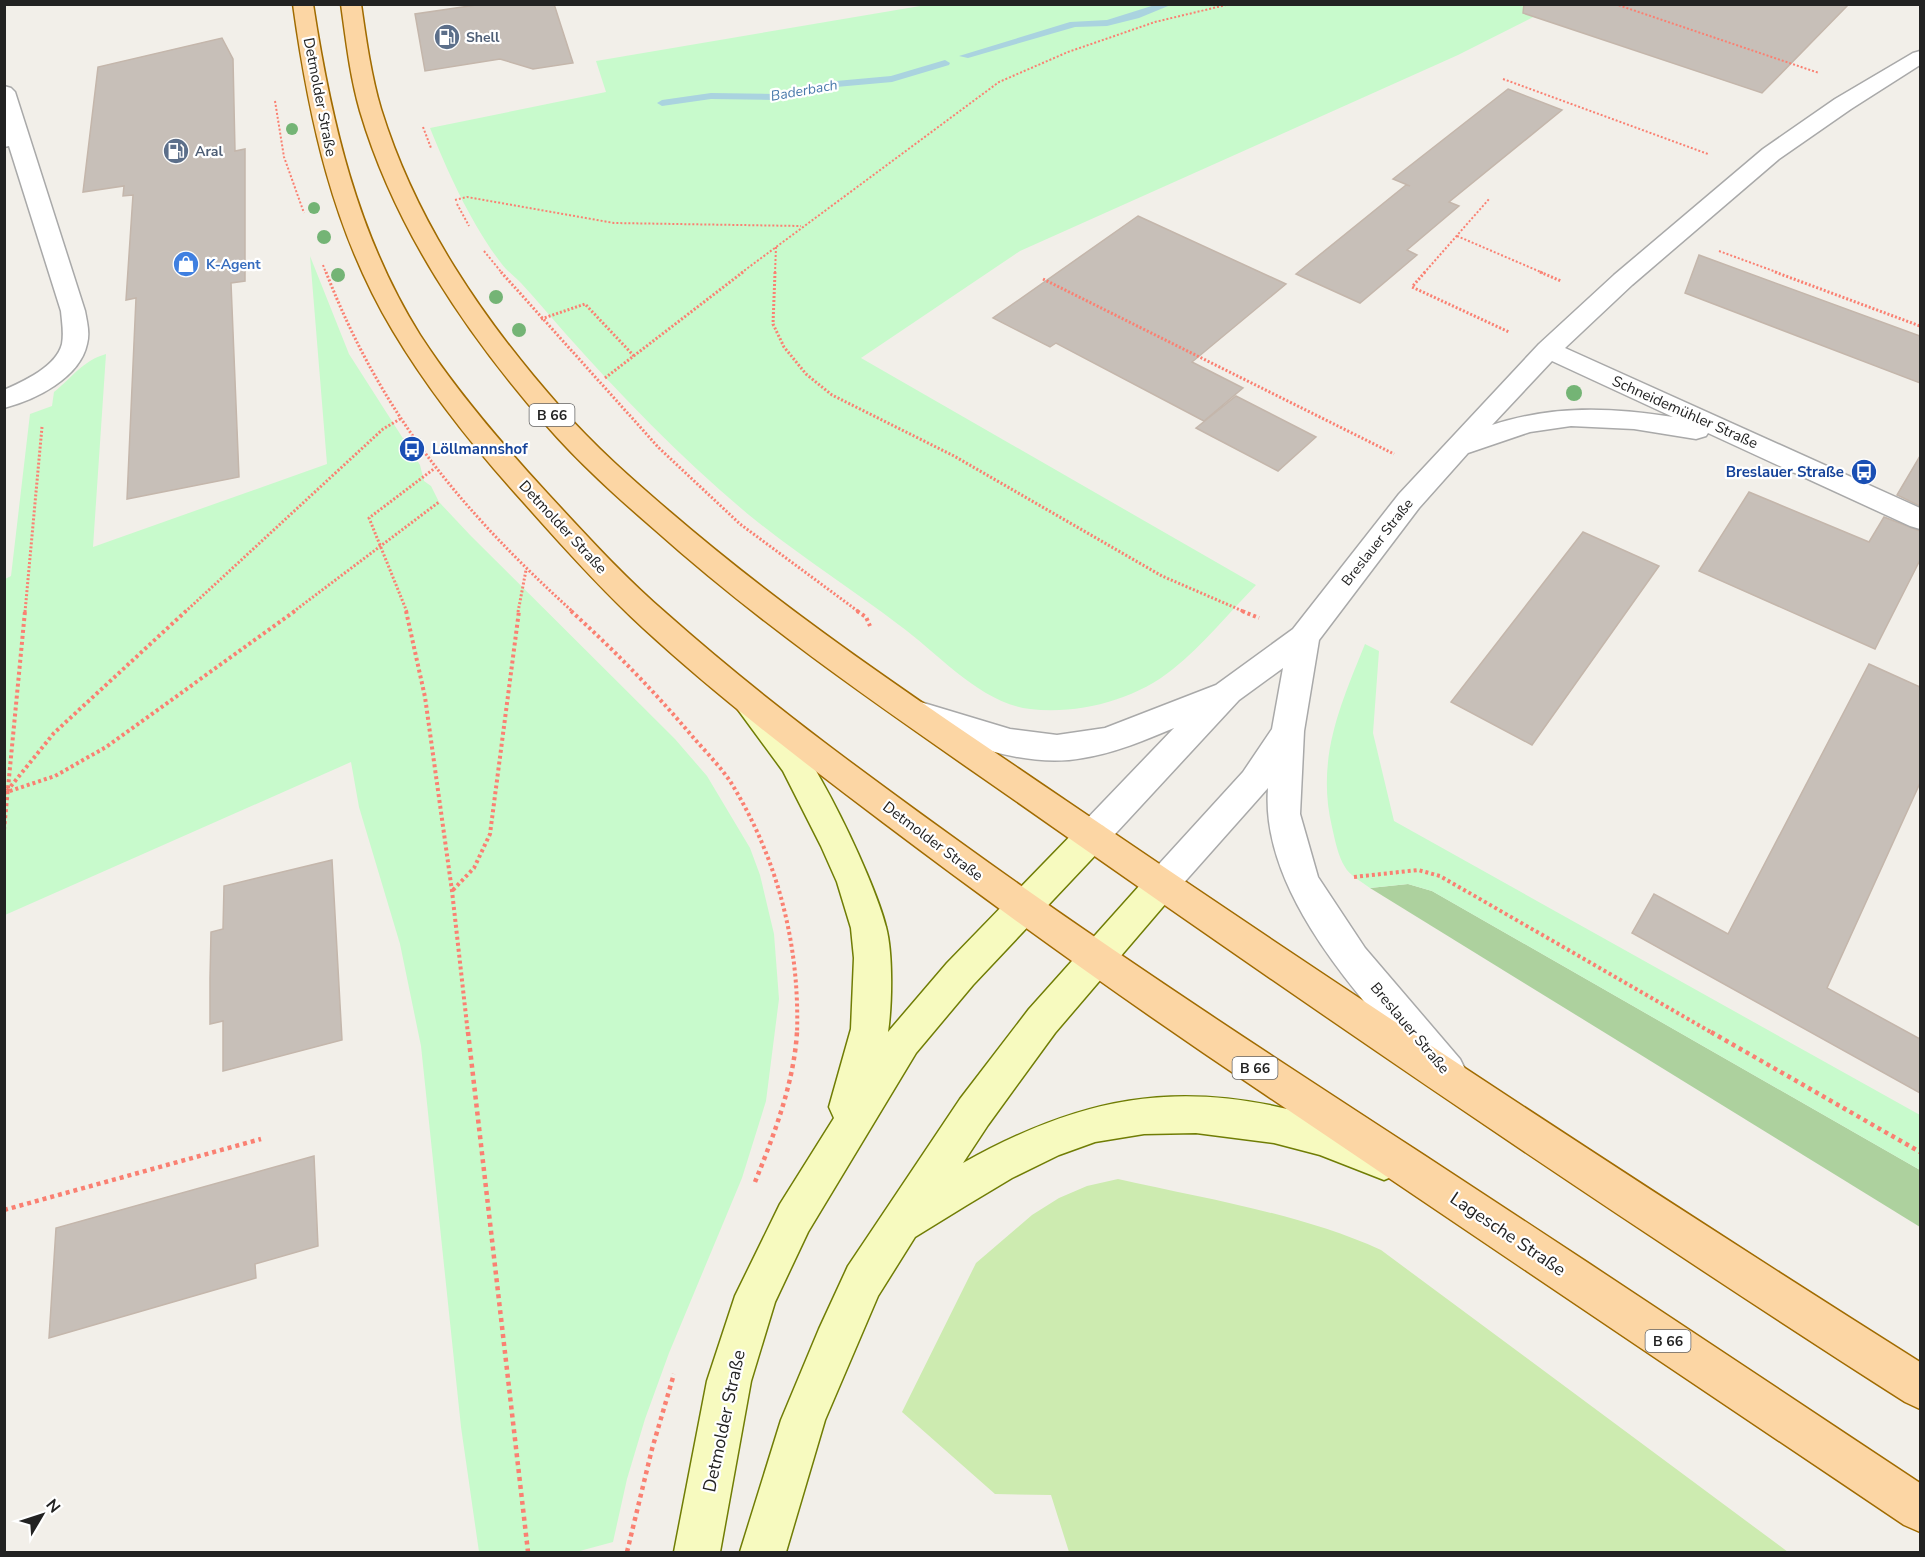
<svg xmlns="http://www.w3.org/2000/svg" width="1925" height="1557" viewBox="0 0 1925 1557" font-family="'Nunito Sans',sans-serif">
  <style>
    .grass { fill: #cdebb0 }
    .forest { fill: #add19e }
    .park { fill: #c8facc }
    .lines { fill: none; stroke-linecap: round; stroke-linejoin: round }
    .stream { fill: #aad3df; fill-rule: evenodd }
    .building { fill: #c7bfb8; stroke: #c4b6ab; stroke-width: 1.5 }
    .minor-casing { stroke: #a9a9a9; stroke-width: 3 }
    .secondary-casing { stroke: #707d05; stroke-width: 3 }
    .primary-casing { stroke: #a06b00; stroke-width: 3 }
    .path-far3 { stroke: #fa8072; stroke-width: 2; stroke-dasharray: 2 2; stroke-linecap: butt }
    .path-far2 { stroke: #fa8072; stroke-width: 3; stroke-dasharray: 2 2; stroke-linecap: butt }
    .path-far1 { stroke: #fa8072; stroke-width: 4; stroke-dasharray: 3 3; stroke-linecap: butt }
    .path { stroke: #fa8072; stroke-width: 4.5; stroke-dasharray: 4 4; stroke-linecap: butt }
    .minor { fill: #fff; fill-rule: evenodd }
    .secondary { fill: #f7fabf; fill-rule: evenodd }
    .primary { fill: #fcd6a4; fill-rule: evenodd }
    .tree { fill: #74b475 }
    .labels { text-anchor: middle; stroke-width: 4.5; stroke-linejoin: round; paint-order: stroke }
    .far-service-label { font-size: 14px; font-weight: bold; fill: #4e5e75; stroke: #fff; text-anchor: start }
    .far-water-label { font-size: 14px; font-style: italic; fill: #4a7aab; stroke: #fff }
    .far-shop-label { font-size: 14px; font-weight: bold; fill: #366cbe; stroke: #fff; text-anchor: start }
    .shield { fill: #fff; stroke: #646464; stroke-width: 1.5 }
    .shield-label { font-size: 14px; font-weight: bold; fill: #222 }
    .far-street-label { font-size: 14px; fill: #222; stroke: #fff }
    .street-label { font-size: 15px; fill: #222; stroke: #fff }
    .transit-label { font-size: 15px; font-weight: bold; fill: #164399; stroke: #fff; text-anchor: start }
    .near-street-label { font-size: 18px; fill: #222; stroke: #fff }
  </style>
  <rect width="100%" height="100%" fill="#f2efe9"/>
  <path class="grass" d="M1118 1179C1206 1199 1299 1213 1381 1250L1788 1552H1069L1051 1495 995 1494 902 1412 976 1263 1032 1215 1059 1198 1087 1186Z"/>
  <polygon class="forest" points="1408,884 1432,891 1920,1170 1920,1227 1370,888"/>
  <g class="park">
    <path d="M926 5H1557L1458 55 1020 251 861 358 1256 585C1229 613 1203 645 1173 669 1135 700 1078 715 1030 709 980 703 938 653 899 625 850 588 797 554 749 515 683 460 623 398 565 333 550 316 536 299 521 283 514 276 506 270 501 263 472 225 448 173 430 128L606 92 596 61Z"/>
    <path d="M310 256 349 354 420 465 424 481 431 486 439 502 471 536 675 739 707 776 750 848 760 875 774 934 779 999 766 1101 742 1178 669 1353 645 1419 627 1479 613 1542 576 1552H479L461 1427 421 1046 400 944 359 807 351 762 5 915V579L11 576 30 414 52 406 54 392C73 377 82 361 106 354L93 547 327 464Z"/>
    <path d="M1365 644 1379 651 1373 733 1394 821 1920 1115V1170L1432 891 1408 884 1370 888C1362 882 1349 875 1345 867 1338 856 1335 840 1332 827 1316 759 1340 706 1365 644Z"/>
  </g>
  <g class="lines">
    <g class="stream">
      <polygon points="1158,4 1173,4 1139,18 1107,26 1075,27 968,58 959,56 1070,22 1107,20"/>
      <polygon points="945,60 950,63 949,65 892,82 836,87 774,100 711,99 662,106 657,103 662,100 711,93 774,94 836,81 891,76"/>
    </g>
  </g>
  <g class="building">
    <polygon points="483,4 554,4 573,63 533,69 500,59 425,71 415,14"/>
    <polygon points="1524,4 1849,4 1762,93 1523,13"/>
    <polygon points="222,38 233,59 235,151 245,149 245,281 231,283 239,477 127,499 136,298 126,300 133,195 123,196 124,186 83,192 98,67"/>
    <polygon points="1508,89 1562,110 1449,202 1459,206 1407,250 1417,255 1360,303 1296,274 1406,185 1410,186 1393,179"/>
    <polygon points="1138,216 1286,284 1192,362 1243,388 1204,421 1056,343 1050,347 993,318"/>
    <polygon points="1699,255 1920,336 1920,383 1685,293"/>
    <polygon points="1236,396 1316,437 1278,471 1196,428"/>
    <polygon points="1920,456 1920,506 1897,495"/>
    <polygon points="1749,492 1869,542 1884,517 1920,531 1920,560 1875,649 1699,571"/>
    <polygon points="1583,532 1659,566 1532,745 1451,702"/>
    <polygon points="1869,664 1920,687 1920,783 1827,988 1920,1039 1920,1093 1632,933 1654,894 1728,934"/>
    <polygon points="332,860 342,1040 223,1071 223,1021 210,1024 210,978 211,932 223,929 224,886"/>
    <polygon points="314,1156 318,1246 255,1264 256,1278 49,1338 56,1228"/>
  </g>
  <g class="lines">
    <g class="minor-casing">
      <g id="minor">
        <path d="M1920 51V65L1851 109 1779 159 1632 285 1565 348 1920 508V529L1910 526 1708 433 1706 436 1696 439 1634 429 1571 426 1530 432 1468 453 1419 508 1319 640 1304 731 1300 814 1318 877 1365 948 1460 1059 1466 1071 1460 1083 1447 1089 1434 1083C1368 1005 1260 898 1268 788L1173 895 1161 900 1149 895 1144 885 1149 875 1243 772 1272 729 1283 668 1239 700 1104 846 1092 850 1080 846 1075 836 1080 826 1174 728C1145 740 1115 753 1083 758 1024 769 961 742 906 722L901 713 906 704 917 701 1010 729 1057 735 1105 728 1216 685 1293 629 1399 494 1539 344 1614 275 1763 149 1835 99 1913 53ZM1552 361 1673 417C1610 407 1553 405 1492 425Z"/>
        <path d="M4 86 11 88 15 92 85 311C87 322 90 333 87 344 80 378 35 400 4 408V390C24 381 56 367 62 344 64 333 62 322 61 311L9 146 4 147Z"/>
      </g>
    </g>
    <g class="secondary-casing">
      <g id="secondary">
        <path d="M752 695C796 709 875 880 886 927 893 953 892 1005 888 1032L947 963 1080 826 1092 822 1104 826 1109 836 1104 846 973 985 916 1053 808 1232 775 1302 751 1381 720 1552H674L707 1381 735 1296 780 1204 834 1118 829 1107 851 1029 854 958 851 928 837 882 821 846 783 771 736 707 741 698Z"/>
        <path d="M1161 870 1173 875 1178 885 1173 895 1055 1033 988 1125 963 1163C1079 1098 1176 1078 1307 1114 1333 1121 1358 1133 1384 1142L1398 1148 1404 1161 1398 1174 1384 1180 1320 1155 1274 1143 1196 1133 1144 1134 1095 1142 1059 1155 1012 1178 967 1205 915 1237 878 1296 825 1420 786 1552H740L781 1420 819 1329 848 1266 960 1099 1029 1009 1149 875Z"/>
      </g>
    </g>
    <g class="primary-casing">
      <g id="primary">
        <path d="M293 4H313C331 121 357 234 420 335 457 392 502 444 548 494 586 535 624 577 667 614 768 704 879 784 989 863 1133 966 1281 1062 1430 1159 1594 1266 1757 1375 1920 1483V1532L1904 1525C1688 1380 1473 1235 1257 1089 1130 1004 1006 915 884 823 802 761 719 698 643 628 601 589 563 547 525 504 476 450 430 393 393 331 333 231 309 119 293 4Z"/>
        <path d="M341 4H361C366 39 371 75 381 109 416 222 483 320 561 408 594 446 632 479 669 511 793 618 930 708 1065 800 1347 992 1632 1180 1920 1362V1409L1905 1402C1616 1217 1334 1024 1053 827 918 732 778 640 655 530 617 497 579 463 546 425 466 333 395 229 360 111 350 76 346 40 341 4Z"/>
      </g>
    </g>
    <g class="path-far3">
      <polyline points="1615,4 1819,73"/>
      <polyline points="1503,79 1708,154"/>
      <polyline points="275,101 284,157 304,213"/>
      <polyline points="423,127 431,148"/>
      <polyline points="455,200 467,197 614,223 801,226"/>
      <polyline points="457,204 469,226"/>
      <polyline points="1457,236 1543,273"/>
      <polyline points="484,251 502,273"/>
      <polyline points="1719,251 1779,273"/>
      <polyline points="323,265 326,273"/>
      <polyline points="741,273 999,82 1068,52 1155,22 1230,4"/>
      <polyline points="775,273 776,247"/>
      <polyline points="1424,273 1490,198"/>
    </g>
    <g class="path-far2">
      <path d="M326 272C381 414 461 510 573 612"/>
      <polyline points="501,272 659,448 740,524 859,612"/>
      <polyline points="775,272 773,324 784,347 806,374 832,395 954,456 1162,576 1245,612"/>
      <polyline points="1425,272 1412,287 1509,332"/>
      <polyline points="1540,272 1561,281"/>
      <polyline points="1775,272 1920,326"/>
      <polyline points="1043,279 1394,454"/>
      <polyline points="541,319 585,304 634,356"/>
      <polyline points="605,378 743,272"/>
      <polyline points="25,612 42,427"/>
      <polyline points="185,612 383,429 400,419"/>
      <polyline points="293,612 439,502"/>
      <polyline points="407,612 369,518 435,468"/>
      <polyline points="518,612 526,570"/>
    </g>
    <g class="path-far1">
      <polyline points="406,611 425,697 452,891 468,1034"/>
      <path d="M571 611C614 650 654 691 692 736 704 750 719 765 730 781 777 857 800 944 797 1034"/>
      <polyline points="857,611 866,617 870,626"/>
      <polyline points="1242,611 1259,618"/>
      <polyline points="7,791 54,733 186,611"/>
      <polyline points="4,793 55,776 106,747 295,611"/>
      <polyline points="4,830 25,611"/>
      <polyline points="1354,877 1418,870 1440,876 1714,1034"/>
      <polyline points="453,890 474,868 490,834 519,611"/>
    </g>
    <g class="path">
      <polyline points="468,1032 528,1552"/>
      <polyline points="1711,1032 1920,1152"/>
      <path d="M755 1182C774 1135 794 1083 797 1032"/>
      <polyline points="4,1210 261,1139"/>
      <polyline points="627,1552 652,1449 674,1374"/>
    </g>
    <use href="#minor" class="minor"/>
    <use href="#secondary" class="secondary"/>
    <use href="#primary" class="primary"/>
  </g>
  <g class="tree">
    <circle cx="292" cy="129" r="6"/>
    <circle cx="314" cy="208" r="6"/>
    <circle cx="324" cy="237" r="7"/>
    <circle cx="338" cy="275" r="7"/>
    <circle cx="496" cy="297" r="7"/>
    <circle cx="519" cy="330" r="7"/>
    <circle cx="1574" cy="393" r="8"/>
  </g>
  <defs>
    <g id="fuel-disc" transform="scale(1.35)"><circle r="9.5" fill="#5c6f8a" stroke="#fff"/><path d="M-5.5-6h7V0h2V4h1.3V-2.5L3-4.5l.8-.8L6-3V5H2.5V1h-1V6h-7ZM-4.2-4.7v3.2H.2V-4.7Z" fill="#fff"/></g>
    <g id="shop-disc" transform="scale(1.35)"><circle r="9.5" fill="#3f7fe0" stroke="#fff"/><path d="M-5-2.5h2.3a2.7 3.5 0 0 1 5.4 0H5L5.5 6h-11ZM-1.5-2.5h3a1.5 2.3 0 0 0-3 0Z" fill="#fff"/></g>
    <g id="bus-disc" transform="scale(1.35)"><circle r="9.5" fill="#1a4fb4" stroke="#fff"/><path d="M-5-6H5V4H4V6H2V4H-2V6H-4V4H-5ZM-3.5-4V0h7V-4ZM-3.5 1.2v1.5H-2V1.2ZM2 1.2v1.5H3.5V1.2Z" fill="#fff"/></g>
  </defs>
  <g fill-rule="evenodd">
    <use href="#fuel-disc" x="447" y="37"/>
    <use href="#fuel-disc" x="176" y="151"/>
    <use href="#shop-disc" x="186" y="264"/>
    <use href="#bus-disc" x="412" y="449"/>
    <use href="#bus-disc" x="1864" y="472"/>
  </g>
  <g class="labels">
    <g class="far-service-label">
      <text x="466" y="42">Shell</text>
      <text x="195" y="156">Aral</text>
    </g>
    <g class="far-water-label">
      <text transform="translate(804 90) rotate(-10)" y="5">Baderbach</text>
    </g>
    <g class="far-shop-label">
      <text x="206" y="269">K-Agent</text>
    </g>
    <g class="shield">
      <rect x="529.5" y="404" width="45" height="22" rx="4.5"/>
      <rect x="1232.5" y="1057" width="45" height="22" rx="4.5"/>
      <rect x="1645.5" y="1330" width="45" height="22" rx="4.5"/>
    </g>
    <g class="shield-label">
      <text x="552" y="420">B 66</text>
      <text x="1255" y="1073">B 66</text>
      <text x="1668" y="1346">B 66</text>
    </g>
    <g class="far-street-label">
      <text transform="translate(1377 542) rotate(-52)" y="5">Breslauer Straße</text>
    </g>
    <g class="street-label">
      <text transform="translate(320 97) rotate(79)" y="5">Detmolder Straße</text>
      <text transform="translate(1685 412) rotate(24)" y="5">Schneidemühler Straße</text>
      <text transform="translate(563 527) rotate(47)" y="5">Detmolder Straße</text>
      <text transform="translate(933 841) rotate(37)" y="5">Detmolder Straße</text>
      <text transform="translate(1410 1028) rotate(50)" y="5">Breslauer Straße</text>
    </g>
    <g class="transit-label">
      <text x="432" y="454">Löllmannshof</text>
      <text x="1844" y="477" text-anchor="end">Breslauer Straße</text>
    </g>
    <g class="near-street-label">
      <text transform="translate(1508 1234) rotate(34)" y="6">Lagesche Straße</text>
      <text transform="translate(724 1421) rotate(-78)" y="6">Detmolder Straße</text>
    </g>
  </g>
  <rect width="1925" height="1557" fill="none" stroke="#222222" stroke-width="12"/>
  <g transform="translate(42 1515) rotate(51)" stroke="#ffffff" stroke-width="4.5" paint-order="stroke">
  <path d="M0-4.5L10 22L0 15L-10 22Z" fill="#222222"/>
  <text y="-9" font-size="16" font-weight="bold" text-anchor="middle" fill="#222222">N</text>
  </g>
</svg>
